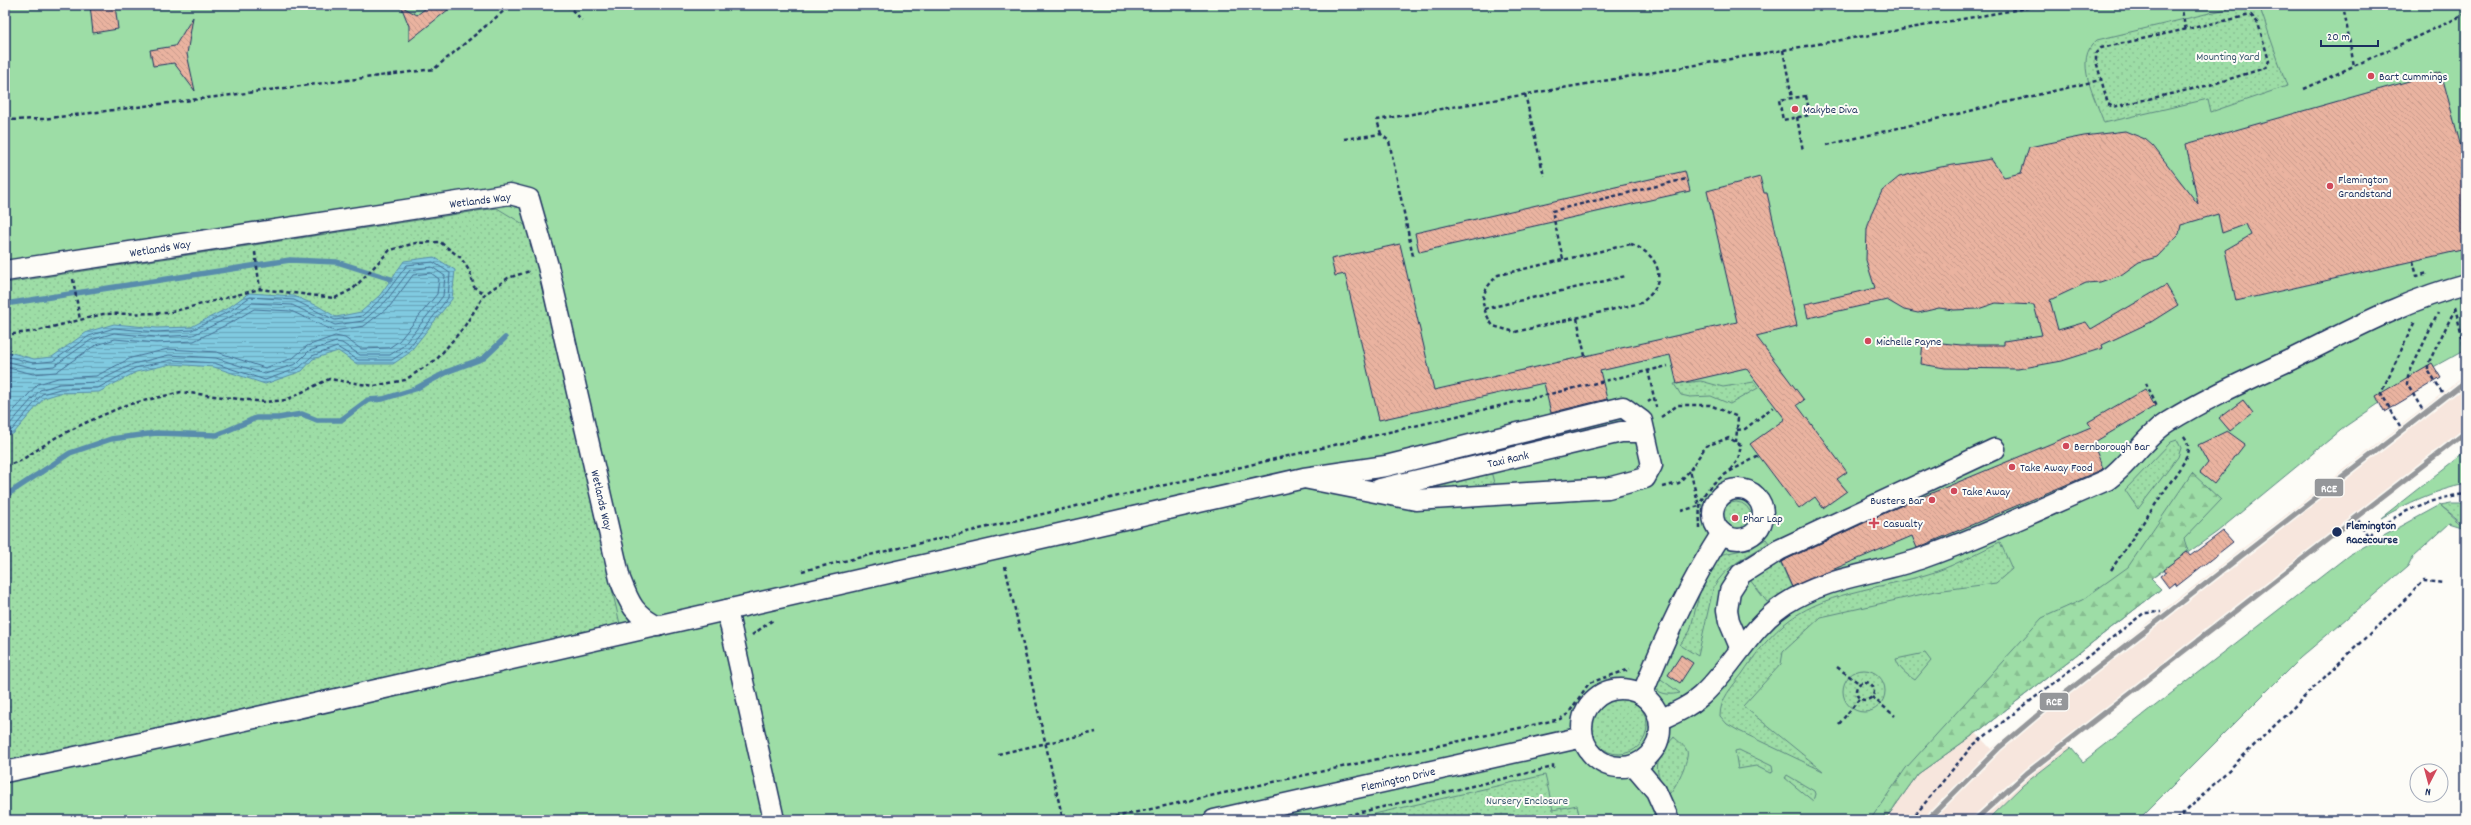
<svg xmlns="http://www.w3.org/2000/svg" width="2471" height="825" viewBox="0 0 2471 825" font-family="Dekko,sans-serif">
  <style>
    .built { fill: #f7e6dd }
    .grass { fill: #9ddda6; stroke: #5c8682 }
    .forest { fill: url(#forest-firs); stroke: #5c8682 }
    .park { fill: url(#park-dots); stroke: #5c8682 }
    .water { fill: url(#water-rules); stroke: #588cac }
    .lines { fill: none; stroke-linecap: round; stroke-linejoin: round }
    .shore { stroke: #436d92; stroke-width: 1 }
    .stream { stroke: #588cac; stroke-width: 5.5 }
    .building { fill: url(#building-back-hatch); stroke: #1b2f5e }
    .minor-casing { stroke: #1b2f5e; stroke-width: 23 }
    .path { stroke: #1b2f5e; stroke-width: 2.5; stroke-dasharray: 4 3; stroke-linecap: butt }
    .minor { stroke: #fdfcf7; stroke-width: 20 }
    .rail-1-casing { stroke: #fdfcf7; stroke-width: 8 }
    .rail-1 { stroke: #95979a; stroke-width: 5 }
    .poi-dot { fill: #d1495b; stroke: #fdfcf7; stroke-width: 1.5 }
    .stop-dot { fill: #1b2f5e; stroke: #fdfcf7; stroke-width: 1.5 }
    .labels { text-anchor: middle; stroke-width: 4; stroke-linejoin: round; paint-order: stroke }
    .park-label { font-size: 12px; fill: #3c5a70; stroke: #fdfcf7 }
    .poi-label { font-size: 12px; fill: #1b2f5e; stroke: #fdfcf7; text-anchor: start }
    .street-label { font-size: 12px; fill: #1b2f5e; stroke: #fdfcf7 }
    .stop-label { font-size: 12px; font-weight: bold; fill: #1b2f5e; stroke: #fdfcf7; text-anchor: start }
    .line-badge { stroke: #fdfcf7; stroke-width: 1.5 }
    .badge-label { font-size: 11px; text-anchor: middle; font-weight: bold; fill: #fff }
  </style>
  <defs>
    <pattern id="forest-firs" width="22" height="20" patternUnits="userSpaceOnUse"><rect width="22" height="20" fill="#9ddda6"/><path d="M5 1l3.5 6h-7zM16 11l3.5 6h-7z" fill="#87be91"/></pattern>
    <pattern id="park-dots" width="8" height="8" patternUnits="userSpaceOnUse"><rect width="8" height="8" fill="#9ddda6"/><path d="M2 2h.1M6 6h.1" fill="none" stroke="#87be91" stroke-width="1.8" stroke-linecap="round"/></pattern>
    <pattern id="water-rules" width="6" height="5" patternUnits="userSpaceOnUse"><rect width="6" height="5" fill="#80cae0"/><path d="M0 2.5h6" fill="none" stroke="#68a4b9"/></pattern>
    <pattern id="building-back-hatch" width="6" height="6" patternUnits="userSpaceOnUse"><rect width="6" height="6" fill="#eab3a0"/><path d="M-1 5l2 2M0 0l6 6M5-1l2 2" fill="none" stroke="#c89a8c"/></pattern>
  </defs>
  <rect width="100%" height="100%" fill="#fdfcf7"/>
  <filter id="ink" filterUnits="userSpaceOnUse"><feTurbulence type="fractalNoise" baseFrequency=".025" numOctaves="2"/><feDisplacementMap in="SourceGraphic" scale="8" xChannelSelector="R" yChannelSelector="G"/><feConvolveMatrix kernelMatrix="1 2 1 2 8 2 1 2 1" color-interpolation-filters="sRGB"/></filter>
  <g filter="url(#ink)">
    <polygon class="built" points="2466,375 2466,436 2069,745 2071,748 2023,785 1987,820 1885,820 1918,774 1976,733 1991,749 2161,612"/>
    <g class="grass">
      <polygon points="5,5 2466,5 2466,349 2428,370 2346,426 2217,532 2151,579 2161,589 1976,733 1918,774 1885,820 5,820"/>
      <path d="M2466 451V484C2435 490 2408 503 2381 518Z"/>
      <polygon points="2440,505 2466,528 2450,523 2412,558 2408,566 2300,658 2138,820 1987,820 2023,785 2071,748 2083,762 2349,555"/>
    </g>
    <polygon class="forest" points="2192,473 2221,500 2184,539 2188,551 2151,579 2161,589 1976,733 1918,774 1885,820 1870,820 1906,768 2042,618 2082,600 2128,567"/>
    <g class="park">
      <path d="M2243 5 2255 6 2261 11 2287 86 2211 112 2208 99 2104 123C2096 99 2072 59 2097 40Z"/>
      <polygon points="497,208 528,227 620,624 62,750 5,760 5,283"/>
      <polygon points="1701,381 1723,387 1754,382 1758,388 1730,404 1711,396 1690,397 1681,395 1674,384"/>
      <polygon points="2177,440 2181,448 2178,457 2138,509 2125,490 2171,442"/>
      <polygon points="1491,471 1495,487 1419,490 1419,486"/>
      <circle cx="1736" cy="517" r="15"/>
      <polygon points="2451,503 2466,503 2466,526 2440,505"/>
      <path d="M1766 539 1769 543C1748 556 1724 566 1713 589L1698 656 1680 645 1690 631 1702 583 1715 558 1723 554 1752 548Z"/>
      <path d="M2000 542 2012 569 1996 583 1936 591 1821 617 1783 652 1781 664 1743 706 1823 771 1739 731 1727 724 1720 716C1720 699 1732 687 1742 674 1754 656 1767 639 1783 625 1822 592 1878 589 1925 575 1951 568 1976 553 2000 542Z"/>
      <polygon points="1779,559 1792,588 1767,602 1750,580"/>
      <path d="M1925 653 1931 661 1915 680C1906 674 1899 669 1896 659Z"/>
      <circle cx="1864" cy="691" r="21"/>
      <path d="M1654 674 1680 693C1671 695 1663 695 1655 689Z"/>
      <circle cx="1619" cy="726" r="28"/>
      <path d="M1674 737C1678 741 1685 746 1687 751 1690 759 1675 789 1669 794 1651 770 1655 759 1674 737Z"/>
      <polygon points="1739,750 1772,766 1773,772 1770,773 1756,766 1738,769 1735,751"/>
      <polygon points="1545,775 1553,810 1577,805 1580,820 1348,820"/>
      <polygon points="1787,775 1814,791 1815,794 1813,801 1785,778"/>
    </g>
    <polygon class="water" points="434,257 455,270 452,299 409,353 393,364 357,364 338,351 313,359 302,371 265,384 214,367 171,364 136,372 99,392 60,393 44,398 13,434 5,435 5,351 34,359 52,357 87,332 114,324 157,328 191,327 228,308 249,293 294,296 318,306 336,317 361,312 380,295 404,261"/>
    <g class="lines">
      <g class="shore">
        <polyline points="5,356 33,363 53,361 89,336 114,328 156,332 192,330 230,311 250,297 294,300 335,320 362,316 383,297 407,265 433,262 450,273 448,298 407,350 392,360 358,360 337,347 312,356 299,368 265,380 214,363 171,360 135,368 98,388 60,389 42,394 12,430 5,431"/>
        <polyline points="5,361 34,368 54,366 91,340 114,333 156,337 193,335 232,316 252,303 292,305 335,325 363,321 386,301 410,270 432,267 445,276 443,296 403,346 390,355 360,355 342,343 336,342 309,351 296,364 265,374 216,358 169,355 133,364 97,382 59,384 40,390 9,425 5,426"/>
        <polyline points="5,367 33,374 56,372 94,346 115,339 156,343 194,341 234,321 254,309 291,311 334,331 364,326 390,306 413,275 431,273 439,279 437,294 399,341 389,348 361,349 345,338 335,336 307,346 293,358 265,368 217,352 168,349 131,358 96,376 58,378 38,384 5,420"/>
      </g>
      <g class="stream">
        <polyline points="5,304 290,260 337,262 391,279"/>
        <polyline points="5,496 70,453 111,439 156,433 217,435 256,418 278,418 302,414 317,420 341,420 368,400 383,399 415,389 449,371 484,358 505,338"/>
      </g>
    </g>
    <g class="building">
      <polygon points="90,5 115,5 118,29 93,33"/>
      <polygon points="430,5 454,5 409,41 409,26 401,6 417,15"/>
      <polygon points="193,17 187,54 195,91 174,63 153,66 150,50 175,46"/>
      <polygon points="2441,72 2466,166 2466,249 2236,301 2225,250 2251,235 2246,224 2222,233 2218,214 2181,225 2179,234 2157,257 2139,262 2121,275 2100,282 2086,283 2050,300 2058,330 2086,322 2091,329 2166,285 2178,305 2151,322 2102,345 2103,348 2062,361 2018,369 1945,368 1921,364 1923,341 1961,345 2004,345 2004,341 2042,335 2034,305 1996,303 1978,309 1954,310 1939,308 1918,313 1904,310 1887,300 1808,318 1805,304 1875,288 1866,260 1867,229 1871,215 1882,191 1899,177 1941,167 1991,159 2004,177 2021,173 2029,147 2084,136 2125,131 2145,139 2153,146 2198,204 2186,144"/>
      <polygon points="1685,171 1690,191 1419,252 1415,233"/>
      <polygon points="1760,177 1764,193 1767,193 1797,326 1756,336 1804,400 1797,405 1847,472 1837,479 1847,491 1823,508 1815,497 1799,509 1750,444 1785,419 1746,368 1677,384 1670,355 1600,371 1607,399 1566,409 1551,413 1544,383 1379,420 1345,274 1335,276 1331,259 1400,244 1434,390 1737,322 1707,191"/>
      <polygon points="2432,363 2441,378 2384,412 2376,396"/>
      <polygon points="2145,389 2155,406 2093,443 2103,468 2101,470 1924,545 1917,548 1912,536 1792,587 1781,562 1785,560 1898,507 2091,427 2088,422"/>
      <polygon points="2243,400 2253,413 2230,431 2219,418"/>
      <polygon points="2227,431 2245,444 2214,484 2200,473 2208,463 2198,445"/>
      <polygon points="2223,531 2233,542 2177,586 2175,583 2169,588 2160,576 2166,572 2164,569 2187,552 2190,556"/>
      <polygon points="1681,655 1693,663 1680,683 1668,675"/>
    </g>
    <g class="lines">
      <g class="minor-casing">
        <g id="minor">
          <path d="M5 271 510 194 529 199 548 266 620 579C629 602 634 616 658 626"/>
          <circle cx="1738" cy="514" r="25"/>
          <polyline points="1380,489 1621,432 1644,432"/>
          <polyline points="727,610 774,820"/>
          <polyline points="1740,647 1729,621 1727,610 1730,591 1741,574 1779,550 1995,449"/>
          <circle cx="1621" cy="728" r="39"/>
          <path d="M1642 695C1664 639 1689 584 1722 533"/>
          <path d="M1660 720C1675 713 1689 707 1701 696 1732 668 1749 628 1785 604 1827 576 1879 574 1925 557 1987 535 2046 506 2107 480 2130 464 2144 437 2168 422 2208 397 2252 378 2294 358 2351 330 2405 300 2466 284"/>
          <polyline points="1634,765 1656,791 1669,820"/>
          <polyline points="5,772 197,731 1304,478 1416,500 1608,488 1645,478 1652,465 1642,421 1623,407 1386,466 1304,478"/>
          <polyline points="1214,820 1583,737"/>
        </g>
      </g>
      <g class="path">
        <polyline points="567,5 582,20"/>
        <polyline points="2181,5 2186,31"/>
        <polyline points="2343,5 2354,66"/>
        <polyline points="2461,5 2466,14"/>
        <polygon points="2251,15 2258,23 2269,61 2265,68 2210,85 2113,107 2108,104 2096,61 2096,53 2101,48"/>
        <polyline points="1783,50 1792,98"/>
        <polyline points="2304,89 2466,14"/>
        <polyline points="1525,94 1544,176"/>
        <polygon points="1806,96 1810,115 1783,120 1779,100"/>
        <polyline points="1797,117 1803,151"/>
        <polyline points="5,120 43,119 434,69 511,5"/>
        <polyline points="1381,134 1377,120 2044,5"/>
        <polyline points="1344,139 1381,134 1389,141 1413,256"/>
        <polyline points="1827,145 2100,80"/>
        <path d="M1631 244C1661 255 1669 283 1641 303L1515 332 1493 326C1479 304 1479 293 1498 275Z"/>
        <polyline points="255,252 260,289"/>
        <polyline points="1563,259 1552,211 1686,179"/>
        <polyline points="2413,261 2417,276 2428,273"/>
        <polyline points="73,279 80,320"/>
        <polyline points="2455,307 2466,354"/>
        <polyline points="1484,309 1626,276"/>
        <polyline points="1577,318 1585,356"/>
        <polyline points="5,335 37,331 103,314 167,313 260,289 335,298 353,289 390,250 416,243 440,242 461,258 470,272 474,287 485,294"/>
        <polyline points="1648,370 1656,407"/>
        <polyline points="2146,383 2157,407"/>
        <polyline points="2442,393 2428,370 2428,364 2455,309"/>
        <polyline points="1648,402 1654,398"/>
        <polyline points="2422,409 2407,384 2408,376 2438,313"/>
        <polyline points="1661,417 1678,405 1710,405 1738,417 1736,442"/>
        <polyline points="2400,426 2381,393 2415,321"/>
        <polyline points="1737,430 1745,429 1773,407"/>
        <polyline points="5,466 20,461 55,438 85,423 126,405 181,392 265,402 286,400 329,379 374,386 405,380 437,359 464,327 485,294 508,278 530,271"/>
        <polyline points="1663,487 1679,483 1690,470"/>
        <polyline points="1681,511 1699,506 1690,470 1706,446 1729,438 1741,445 1738,460 1730,470"/>
        <path d="M2358 520 2368 536C2396 513 2430 498 2466 494"/>
        <path d="M1700 529C1700 522 1699 514 1700 507 1703 481 1739 467 1759 456"/>
        <polyline points="1005,566 1063,820"/>
        <path d="M2111 570 2184 462C2188 452 2191 444 2183 435"/>
        <polyline points="802,571 1668,366"/>
        <polyline points="752,635 773,620"/>
        <polyline points="1837,667 1860,684"/>
        <circle cx="1865" cy="691" r="9"/>
        <polyline points="1872,697 1895,716"/>
        <polyline points="1839,724 1860,698"/>
        <polyline points="998,754 1096,732"/>
        <polyline points="1101,820 1560,719 1568,714 1589,683 1630,669"/>
        <polyline points="1327,820 1553,767 1553,764"/>
        <polyline points="1911,820 1972,746 2144,613 2161,612"/>
        <polyline points="2177,820 2424,581 2444,583"/>
      </g>
      <use href="#minor" class="minor"/>
      <g class="rail-1-casing">
        <g id="rail-1">
          <polyline points="1927,820 2000,747 2046,708 2466,381"/>
          <polyline points="1975,820 2027,773 2466,432"/>
        </g>
      </g>
      <use href="#rail-1" class="rail-1"/>
    </g>
  </g>
  <g class="poi-dot">
    <circle cx="2371" cy="76" r="4"/>
    <circle cx="1795" cy="109" r="4"/>
    <circle cx="2330" cy="186" r="4"/>
    <circle cx="1868" cy="341" r="4"/>
    <circle cx="2066" cy="446" r="4"/>
    <circle cx="2012" cy="467" r="4"/>
    <circle cx="1954" cy="491" r="4"/>
    <circle cx="1932" cy="500" r="4"/>
    <circle cx="1735" cy="518" r="4"/>
    <path d="M1872 517h4v4h4v4h-4v4h-4v-4h-4v-4h4z"/>
  </g>
  <circle class="stop-dot" cx="2337" cy="532" r="5.5"/>
  <g class="labels">
    <g class="park-label">
      <text x="2228" y="60">Mounting Yard</text>
      <text x="1527" y="804">Nursery Enclosure</text>
    </g>
    <g class="poi-label">
      <text x="2379" y="80">Bart Cummings</text>
      <text x="1803" y="113">Makybe Diva</text>
      <text x="2338" y="183">Flemington<tspan x="2338" dy="14">Grandstand</tspan></text>
      <text x="1876" y="345">Michelle Payne</text>
      <text x="2074" y="450">Bernborough Bar</text>
      <text x="2020" y="471">Take Away Food</text>
      <text x="1962" y="495">Take Away</text>
      <text x="1924" y="504" text-anchor="end">Busters Bar</text>
      <text x="1743" y="522">Phar Lap</text>
      <text x="1883" y="527">Casualty</text>
    </g>
    <g class="street-label">
      <text transform="translate(480 200) rotate(-7)" y="4">Wetlands Way</text>
      <text transform="translate(160 248) rotate(-9)" y="4">Wetlands Way</text>
      <text transform="translate(1508 459) rotate(-13)" y="4">Taxi Rank</text>
      <text transform="translate(602 500) rotate(77)" y="4">Wetlands Way</text>
      <text transform="translate(1398 779) rotate(-13)" y="4">Flemington Drive</text>
    </g>
    <g class="stop-label">
      <text x="2346" y="529">Flemington<tspan x="2346" dy="14">Racecourse</tspan></text>
    </g>
  </g>
  <g class="line-badge">
    <rect x="2314" y="478" width="30" height="19" rx="4" fill="#95979a"/>
    <rect x="2039" y="692" width="30" height="19" rx="4" fill="#95979a"/>
  </g>
  <g class="badge-label">
    <text x="2329" y="492">RCE</text>
    <text x="2054" y="705">RCE</text>
  </g>
  <rect width="2471" height="825" fill="none" stroke="#fdfcf7" stroke-width="20"/>
  <rect x="10" y="10" width="2451" height="805" fill="none" stroke="#1b2f5e" stroke-width="1.5" filter="url(#ink)"/>
  <g transform="translate(2429 783) rotate(186)"><circle r="19" fill="#fdfcf7" stroke="#a3aaba"/>
  <path d="M0-3L7 15L0 10L-7 15Z" fill="#d1495b"/>
  <text y="-6" font-size="11" font-weight="bold" text-anchor="middle" fill="#1b2f5e">N</text>
  </g>
  <path d="M2321 40v6h57v-6" fill="none" stroke="#1b2f5e" stroke-width="2"/>
  <text x="2327" y="40" font-size="12" fill="#1b2f5e" stroke="#fdfcf7" stroke-width="3" paint-order="stroke">20 m</text>
</svg>
